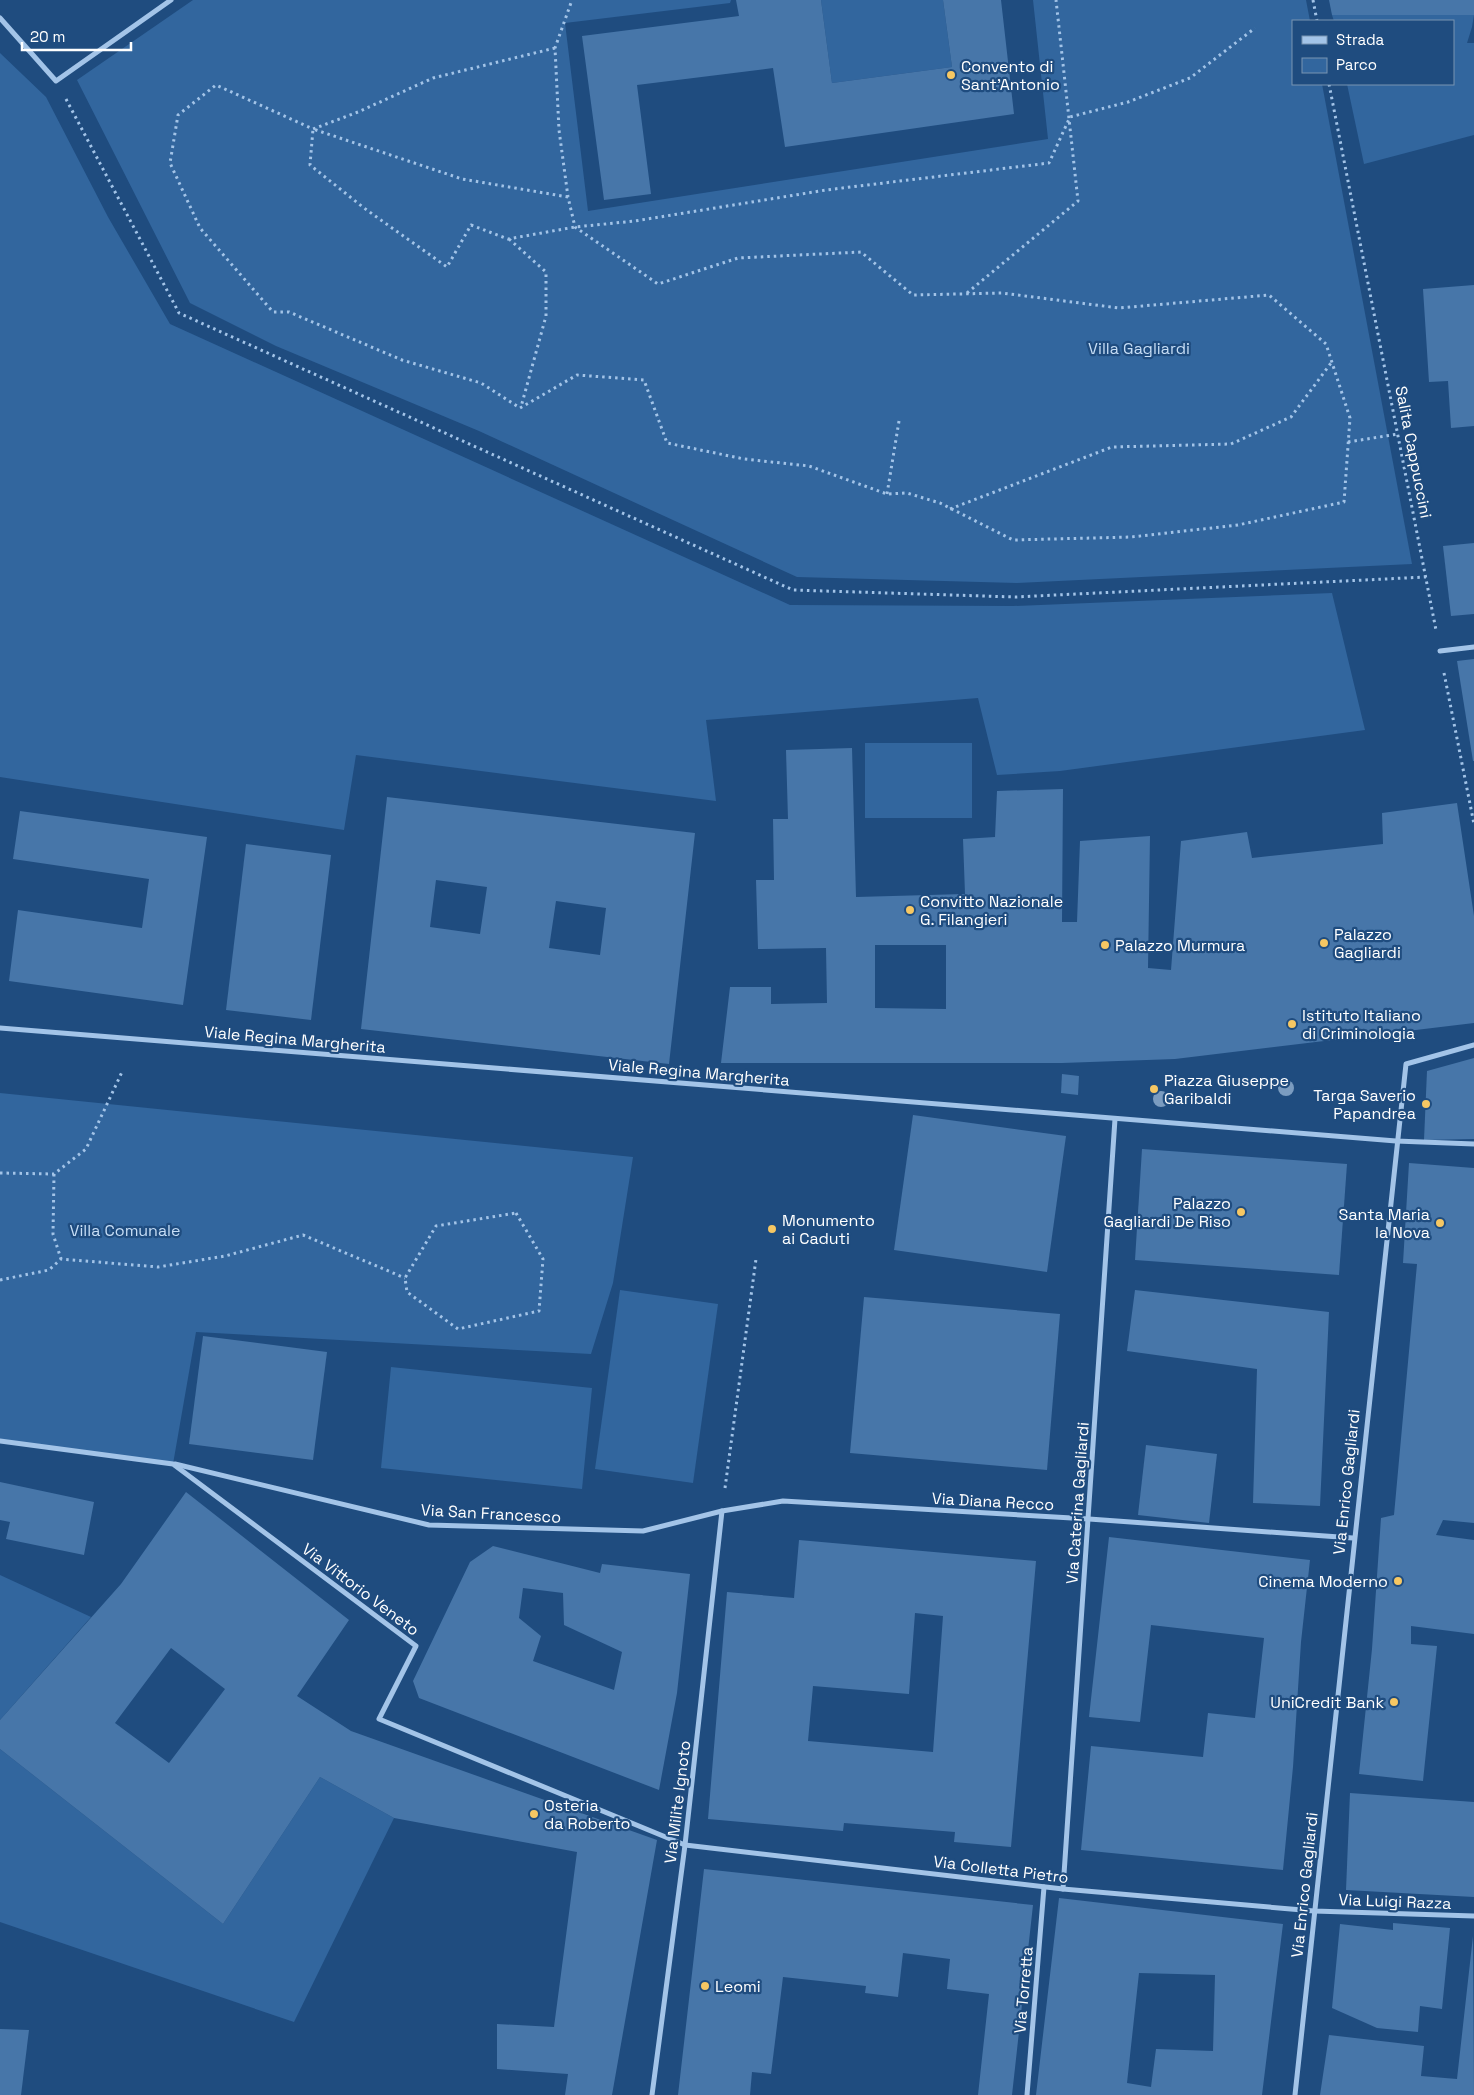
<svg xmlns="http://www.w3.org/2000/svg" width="1474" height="2095" viewBox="0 0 1474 2095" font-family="'Space Grotesk',sans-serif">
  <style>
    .green { fill: #32669e }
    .building { fill: #4776a9; fill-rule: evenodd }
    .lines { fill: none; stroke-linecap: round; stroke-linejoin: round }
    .path { stroke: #a3c4e8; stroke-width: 3; stroke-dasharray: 2.5 4; stroke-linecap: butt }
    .minor { stroke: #a3c4e8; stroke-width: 5 }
    .tree { fill: #7b9cc0 }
    .poi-dot { fill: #f6c763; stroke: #1f4c7f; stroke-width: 2 }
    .labels { text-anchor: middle; stroke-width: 4.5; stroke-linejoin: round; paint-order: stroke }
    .poi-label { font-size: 16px; fill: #fff; stroke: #1f4c7f; text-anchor: start }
    .park-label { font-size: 16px; fill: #c7def6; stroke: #1f4c7f }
    .street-label { font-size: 16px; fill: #fff; stroke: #1f4c7f }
  </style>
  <rect width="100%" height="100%" fill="#1f4c7f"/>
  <g class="green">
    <polygon points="193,0 731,0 730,3 565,23 588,211 1048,139 1033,0 1306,0 1310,21 1293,21 1293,84 1322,84 1412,564 1017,583 797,577 479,431 276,346 190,303 77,80"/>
    <polygon points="821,0 943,0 952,67 832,83"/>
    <polygon points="1332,15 1474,15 1472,27 1467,43 1474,43 1474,135 1364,164 1347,84 1453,84 1453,21 1334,21"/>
    <polygon points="0,53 46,97 108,217 170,324 790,605 1013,606 1332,593 1365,730 1060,771 997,775 978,698 706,720 716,801 356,755 344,830 0,777"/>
    <rect x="865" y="743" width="107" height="75"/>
    <polygon points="0,1093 633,1157 613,1283 591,1354 196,1332 173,1464 0,1441"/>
    <polygon points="620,1290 718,1304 693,1483 595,1469"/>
    <polygon points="391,1367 592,1388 582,1489 381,1468"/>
    <polygon points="0,1575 91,1617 0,1720"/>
    <polygon points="0,1749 223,1924 320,1777 394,1818 294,2022 0,1922"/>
  </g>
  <g class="building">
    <polygon points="736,0 821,0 832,83 952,67 943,0 1001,0 1014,114 785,147 773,68 637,85 651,194 604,200 582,36 739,16"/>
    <polygon points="1329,0 1474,0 1474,15 1332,15"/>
    <polygon points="1474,285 1474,426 1451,428 1448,381 1429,382 1423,289"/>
    <polygon points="1474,543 1474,614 1451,616 1443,546"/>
    <polygon points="1474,659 1474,761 1473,761 1457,661"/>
    <path d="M852 748 856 897 965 894 963 839 995 837 997 791 1063 789 1062 922H1077L1080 841 1150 836 1148 968 1171 970 1181 841 1247 832 1252 858 1383 844 1382 813 1457 803 1474 916V1023L1175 1059 1062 1063H721L730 987H771V1004L827 1003 826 948 758 949 756 880H774L773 819H788L786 750ZM875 945H946V1009L875 1008Z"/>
    <path d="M387 797 695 833 669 1064 361 1029ZM436 880 487 887 480 934 430 927ZM556 901 606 908 600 955 549 948Z"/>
    <polygon points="20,811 207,837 183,1005 9,981 18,910 142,928 149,879 13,859"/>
    <polygon points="246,844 331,855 311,1020 226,1010"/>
    <polygon points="1474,1058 1474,1139 1424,1140 1427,1071"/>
    <polygon points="1062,1074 1079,1076 1078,1095 1061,1093"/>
    <polygon points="913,1115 1066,1136 1047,1272 894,1250"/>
    <polygon points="1142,1149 1347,1164 1339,1275 1135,1260"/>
    <polygon points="1409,1163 1474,1168 1474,1523 1443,1520 1436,1535 1474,1540 1474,1634 1411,1626 1411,1644 1437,1646 1423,1781 1359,1774 1372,1649 1381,1518 1394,1515 1417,1264 1403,1263"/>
    <polygon points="1135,1290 1329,1312 1320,1506 1253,1503 1257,1369 1127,1351"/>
    <polygon points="864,1297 1060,1314 1047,1470 850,1453"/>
    <polygon points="203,1336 327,1352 313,1460 189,1444"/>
    <polygon points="1146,1445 1217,1454 1209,1523 1138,1515"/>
    <polygon points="0,1482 94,1502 84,1555 6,1539 10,1522 0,1520"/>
    <path d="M186 1492 349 1620 297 1696 351 1731 657 1840 612 2095H565L568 2074 497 2069V2024L554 2027 577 1852 394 1818 320 1777 223 1924 0 1749V1720L121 1584ZM171 1648 225 1689 169 1763 115 1723Z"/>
    <polygon points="1109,1537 1310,1560 1301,1642 1293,1767 1283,1870 1081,1850 1091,1746 1203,1757 1208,1713 1255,1718 1264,1638 1151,1625 1140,1722 1089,1717"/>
    <path d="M799 1540 1036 1561 1011 1847 954 1842 955 1832 844 1823 843 1831 708 1819 727 1592 794 1598ZM915 1613 943 1616 933 1752 808 1741 813 1686 909 1694Z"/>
    <path d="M493 1546 600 1573 602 1564 690 1574 677 1693 659 1790 419 1698 413 1681 470 1562ZM523 1588 563 1593 564 1625 622 1652 614 1690 533 1661 541 1636 519 1618Z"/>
    <polygon points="1350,1793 1474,1802 1474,1897 1346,1890"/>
    <polygon points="704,1869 1033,1905 1012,2095 978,2095 989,1994 947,1989 950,1959 903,1953 898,1997 865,1993 866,1986 783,1977 771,2074 752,2072 750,2095 678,2095"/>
    <path d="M1059 1898 1283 1924 1262 2095H1036ZM1139 1973 1215 1975 1213 2051 1156 2049 1151 2087 1127 2083Z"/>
    <polygon points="1393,1923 1450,1928 1442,2009 1420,2006 1418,2032 1377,2028 1332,2008 1340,1924 1393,1930"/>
    <polygon points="1473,1936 1474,2095 1320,2095 1329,2035 1424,2046 1421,2076 1457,2079"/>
    <polygon points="0,2029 29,2030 21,2095 0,2095"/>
  </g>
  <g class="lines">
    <g class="path">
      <polyline points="1313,0 1317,21"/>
      <polyline points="555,48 433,78 358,112 313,129 216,85 178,115 170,163 200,228 273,312 289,312 402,360 481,383 520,408 577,375 644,380 667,443 744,459 809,466 887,494 907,493 940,503 1013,540 1131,537 1238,525 1344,502 1350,418 1326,344 1269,295 1119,308 1002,293 913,295 861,252 738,258 658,284 575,227 568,197 559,130 555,48 572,0"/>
      <polyline points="1329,84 1436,630"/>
      <polyline points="66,99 179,313 793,590 1015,597 1426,577"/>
      <polyline points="568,197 462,179 313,129 310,165 364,208 447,267 471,225 508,239 575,227 635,221 826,190 1049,163 1070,117 1128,102 1190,78 1255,28"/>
      <polyline points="509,239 546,272 546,316 521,407"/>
      <polyline points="967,293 1078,201 1056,0"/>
      <polyline points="1348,442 1398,434"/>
      <polyline points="887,494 899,421"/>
      <polyline points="950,509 1112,447 1231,444 1291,417 1331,363"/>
      <polyline points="1444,673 1474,824"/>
      <polyline points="0,1173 54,1174 86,1149 122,1072"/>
      <polyline points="54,1174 53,1234 61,1259"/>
      <polygon points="516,1213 543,1259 539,1311 458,1329 407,1292 405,1278 436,1226"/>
      <polyline points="0,1280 49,1270 61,1259 158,1267 225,1256 303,1235 405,1278"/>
      <polyline points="725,1488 756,1259"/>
    </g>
    <g class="minor">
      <polyline points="0,18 56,81 171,0"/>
      <polyline points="1440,651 1474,647"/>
      <polyline points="0,1028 1396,1141 1474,1144"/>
      <polyline points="0,1441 173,1464 416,1646 379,1719 685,1845 1063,1889 1314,1911 1474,1916"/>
      <polyline points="175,1464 429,1525 643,1531 722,1511 783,1501 1089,1519 1353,1538"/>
      <polyline points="1063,1889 1115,1119"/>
      <polyline points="652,2095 685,1845 722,1511"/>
      <polyline points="1027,2095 1044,1887"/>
      <polyline points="1295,2095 1406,1064 1474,1045"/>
    </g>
  </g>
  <g class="tree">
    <circle cx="1286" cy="1088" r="8"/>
    <circle cx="1161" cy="1099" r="8"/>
  </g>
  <g class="poi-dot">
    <circle cx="951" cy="75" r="5"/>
    <circle cx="910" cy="910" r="5"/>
    <circle cx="1324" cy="943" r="5"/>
    <circle cx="1105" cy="945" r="5"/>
    <circle cx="1292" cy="1024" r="5"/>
    <circle cx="1154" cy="1089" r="5"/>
    <circle cx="1426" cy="1104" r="5"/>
    <circle cx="1241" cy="1212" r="5"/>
    <circle cx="1440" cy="1223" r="5"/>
    <circle cx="772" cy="1229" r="5"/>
    <circle cx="1398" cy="1581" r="5"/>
    <circle cx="1394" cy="1702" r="5"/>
    <circle cx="534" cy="1814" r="5"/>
    <circle cx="705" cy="1986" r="5"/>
  </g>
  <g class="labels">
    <g class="poi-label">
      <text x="961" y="72">Convento di<tspan x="961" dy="18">Sant'Antonio</tspan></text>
      <text x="920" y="907">Convitto Nazionale<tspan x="920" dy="18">G. Filangieri</tspan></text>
      <text x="1334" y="940">Palazzo<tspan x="1334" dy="18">Gagliardi</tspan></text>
      <text x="1115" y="951">Palazzo Murmura</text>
      <text x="1302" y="1021">Istituto Italiano<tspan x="1302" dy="18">di Criminologia</tspan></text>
      <text x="1164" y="1086">Piazza Giuseppe<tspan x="1164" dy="18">Garibaldi</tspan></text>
      <text x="1416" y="1101" text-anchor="end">Targa Saverio<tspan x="1416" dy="18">Papandrea</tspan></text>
      <text x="1231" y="1209" text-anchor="end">Palazzo<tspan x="1231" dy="18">Gagliardi De Riso</tspan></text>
      <text x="1430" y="1220" text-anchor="end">Santa Maria<tspan x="1430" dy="18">la Nova</tspan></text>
      <text x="782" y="1226">Monumento<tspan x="782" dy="18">ai Caduti</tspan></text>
      <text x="1388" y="1587" text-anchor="end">Cinema Moderno</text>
      <text x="1384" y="1708" text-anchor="end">UniCredit Bank</text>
      <text x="544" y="1811">Osteria<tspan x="544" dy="18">da Roberto</tspan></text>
      <text x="715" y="1992">Leomi</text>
    </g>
    <g class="park-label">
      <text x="1139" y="354">Villa Gagliardi</text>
      <text x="125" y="1236">Villa Comunale</text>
    </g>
    <g class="street-label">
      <text transform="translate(1414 452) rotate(79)" y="6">Salita Cappuccini</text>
      <text transform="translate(295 1039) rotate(5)" y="6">Viale Regina Margherita</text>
      <text transform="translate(699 1072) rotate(5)" y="6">Viale Regina Margherita</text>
      <text transform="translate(1346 1482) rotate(-84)" y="6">Via Enrico Gagliardi</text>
      <text transform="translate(993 1501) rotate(3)" y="6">Via Diana Recco</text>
      <text transform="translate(1077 1503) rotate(-86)" y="6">Via Caterina Gagliardi</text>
      <text transform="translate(491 1513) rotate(3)" y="6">Via San Francesco</text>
      <text transform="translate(361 1589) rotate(37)" y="6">Via Vittorio Veneto</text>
      <text transform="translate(677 1802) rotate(-83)" y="6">Via Milite Ignoto</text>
      <text transform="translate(1001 1869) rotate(7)" y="6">Via Colletta Pietro</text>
      <text transform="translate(1304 1885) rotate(-84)" y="6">Via Enrico Gagliardi</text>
      <text transform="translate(1395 1901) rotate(2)" y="6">Via Luigi Razza</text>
      <text transform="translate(1023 1990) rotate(-85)" y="6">Via Torretta</text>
    </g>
  </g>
  <rect x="1292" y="20" width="162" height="65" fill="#1f4c7f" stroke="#7994b2"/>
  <rect x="1302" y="36" width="25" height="8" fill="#a3c4e8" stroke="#7994b2"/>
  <text x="1336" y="45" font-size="15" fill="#ffffff">Strada</text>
  <rect x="1302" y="58" width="25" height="15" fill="#32669e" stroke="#7994b2"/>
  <text x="1336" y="70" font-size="15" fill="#ffffff">Parco</text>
  <path d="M22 42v8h109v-8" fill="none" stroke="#ffffff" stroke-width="2.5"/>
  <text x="30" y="42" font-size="15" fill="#ffffff" stroke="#1f4c7f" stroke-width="4" paint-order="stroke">20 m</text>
</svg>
